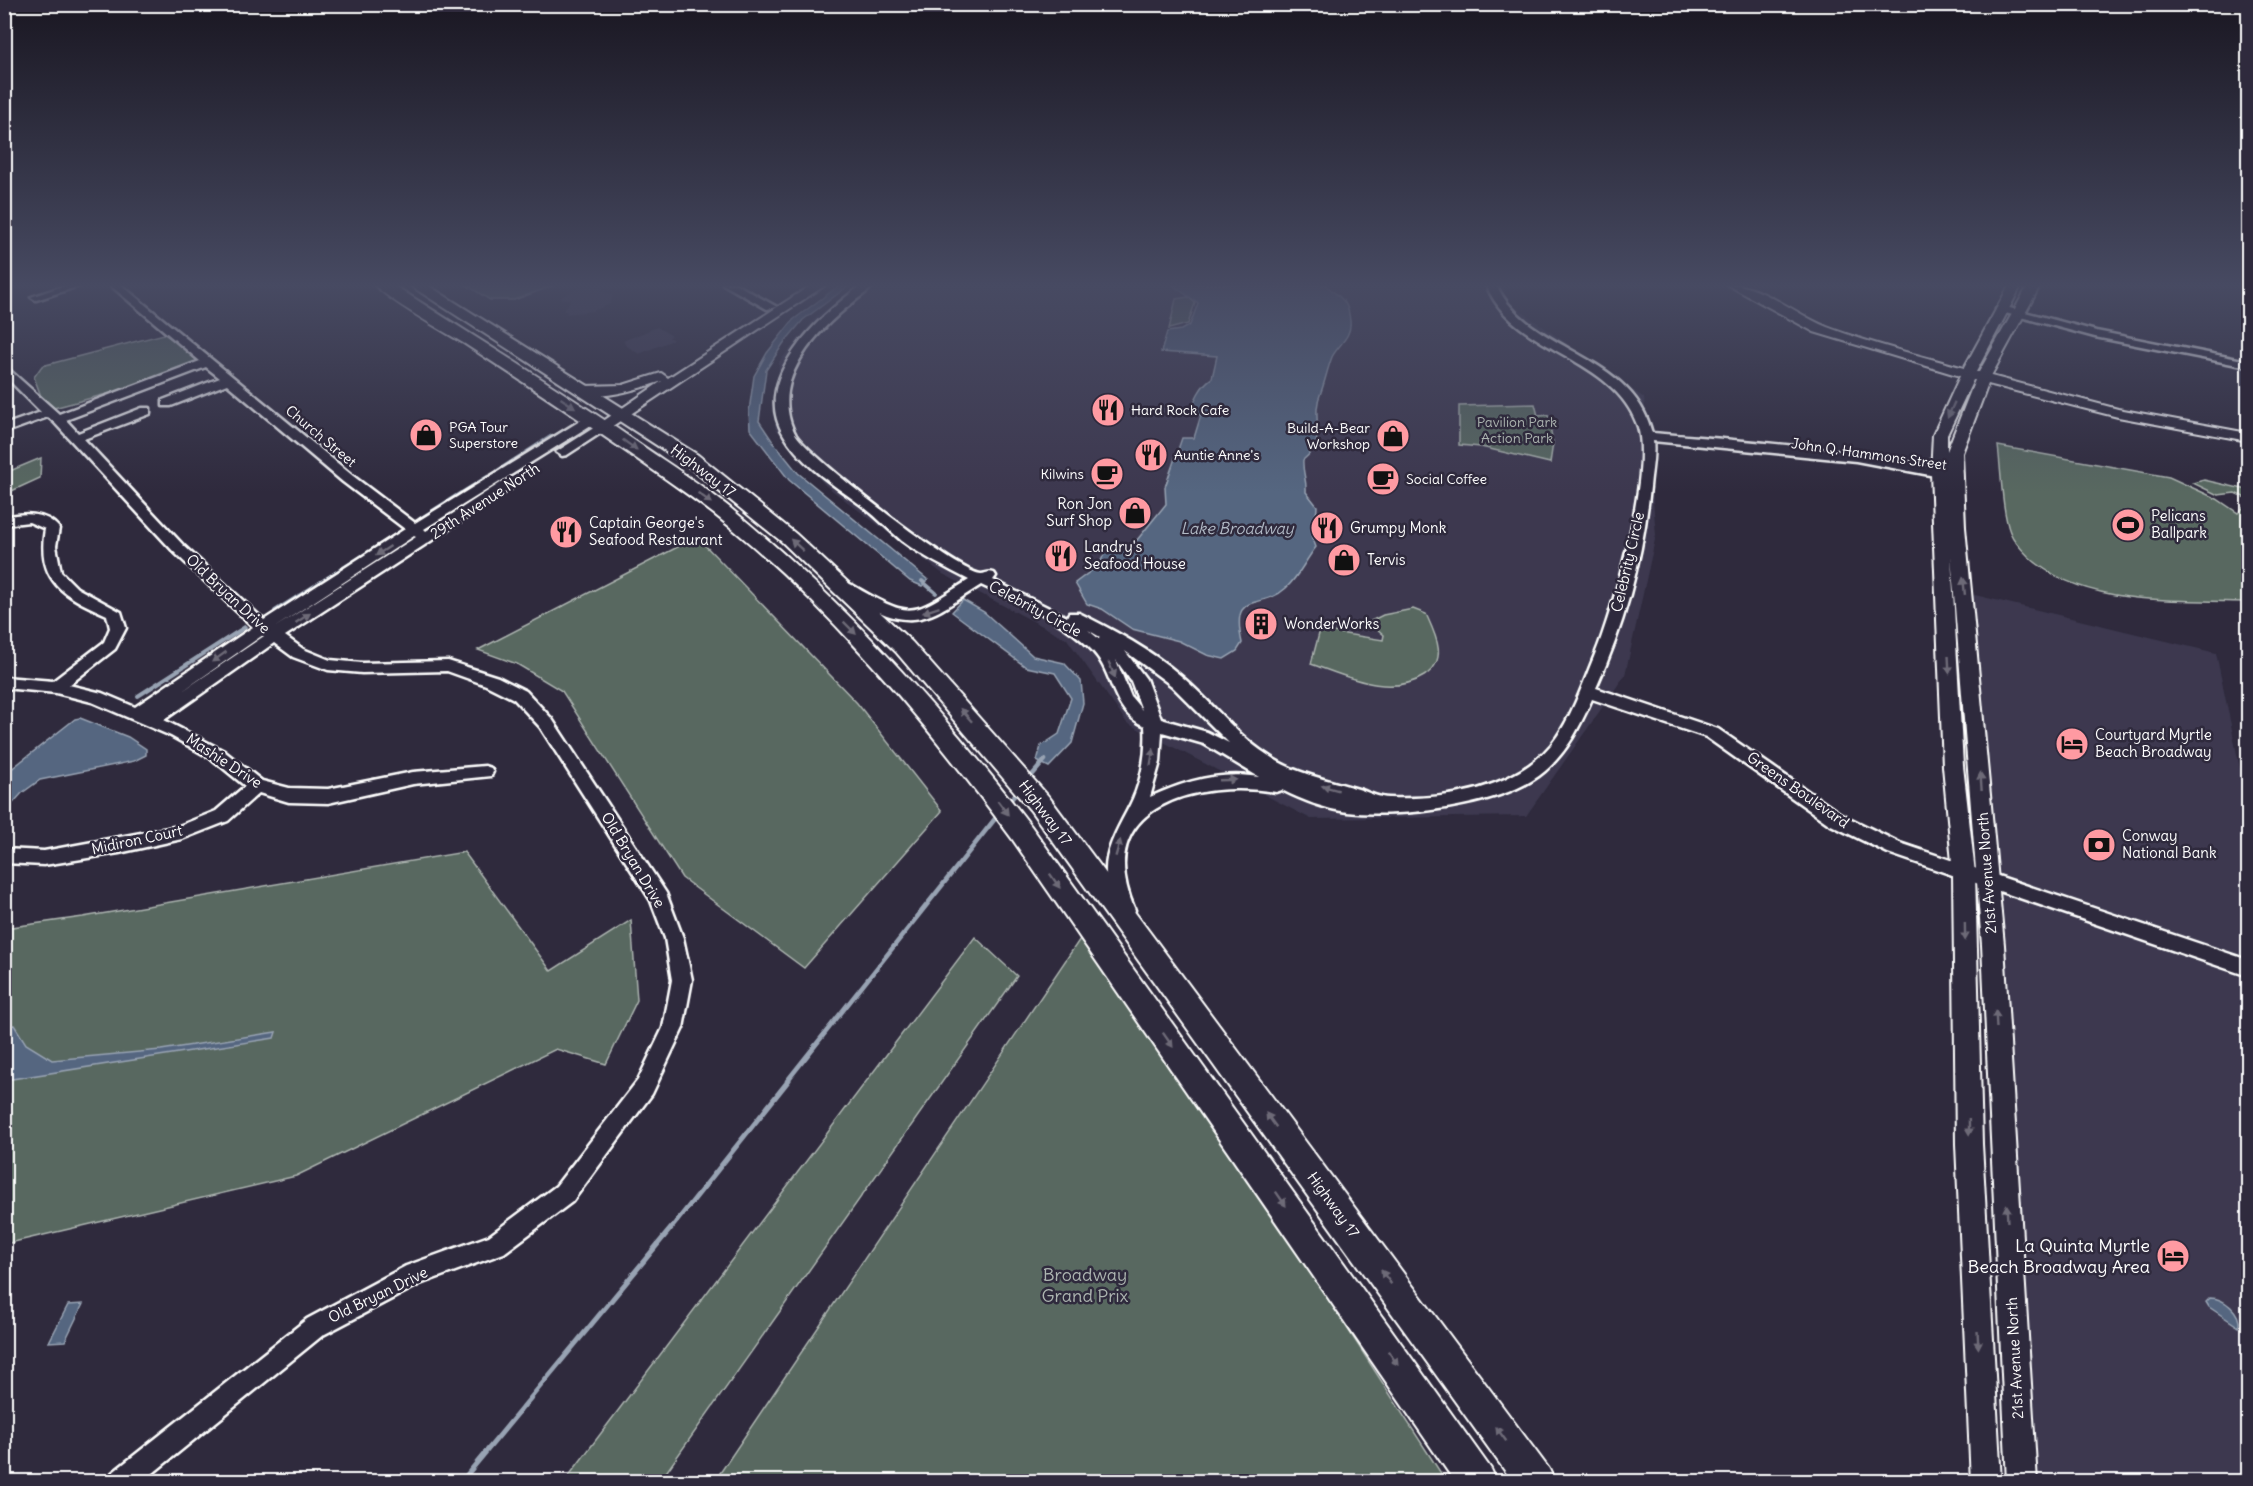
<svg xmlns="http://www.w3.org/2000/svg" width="2253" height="1486" viewBox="0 0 2253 1486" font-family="Delius,sans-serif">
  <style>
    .built { fill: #3c394f }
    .green { fill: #586860; stroke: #acb4b0; stroke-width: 1.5 }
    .water { fill: #546680; stroke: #98a3b3; stroke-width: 1.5 }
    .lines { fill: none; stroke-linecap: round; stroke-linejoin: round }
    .stream-far3 { stroke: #98a3b3; stroke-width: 3 }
    .stream-far2 { stroke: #98a3b3; stroke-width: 4 }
    .stream-far1 { stroke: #98a3b3; stroke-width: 4.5 }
    .stream { stroke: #98a3b3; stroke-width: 5 }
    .minor-casing { stroke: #fff; stroke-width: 5 }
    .major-casing { stroke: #fff; stroke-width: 4 }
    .highway-casing { stroke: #fff; stroke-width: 4 }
    .minor { fill: #2f2a3d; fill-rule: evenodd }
    .major { fill: #2f2a3d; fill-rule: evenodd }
    .highway { fill: #2f2a3d; fill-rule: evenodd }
    .oneway { fill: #6d6a77 }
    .labels { text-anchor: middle; stroke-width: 5; stroke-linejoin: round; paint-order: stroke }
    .far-poi-label { font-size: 14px; fill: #fff; stroke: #2f2a3d; text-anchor: start }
    .far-park-label { font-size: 14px; fill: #acb4b0; stroke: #2f2a3d }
    .far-street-label { font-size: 14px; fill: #fff; stroke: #2f2a3d }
    .street-label { font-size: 15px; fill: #fff; stroke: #2f2a3d }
    .poi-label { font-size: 15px; fill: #fff; stroke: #2f2a3d; text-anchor: start }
    .water-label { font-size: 16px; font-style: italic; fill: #b2bac6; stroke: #2f2a3d }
    .near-poi-label { font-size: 18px; fill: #fff; stroke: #2f2a3d; text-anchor: end }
    .near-park-label { font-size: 18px; fill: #acb4b0; stroke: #2f2a3d }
  </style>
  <rect width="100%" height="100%" fill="#2f2a3d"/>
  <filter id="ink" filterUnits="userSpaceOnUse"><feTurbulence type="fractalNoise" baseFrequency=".0167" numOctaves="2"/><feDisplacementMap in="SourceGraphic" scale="12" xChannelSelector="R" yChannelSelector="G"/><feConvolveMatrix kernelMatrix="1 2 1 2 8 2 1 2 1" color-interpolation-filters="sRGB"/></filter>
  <g filter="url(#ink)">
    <g class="built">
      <polygon points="601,284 604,284 601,291 613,295 610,304 593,311 566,314 567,312 563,310 571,300 560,298 575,289"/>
      <polygon points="862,284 1506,284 1504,299 1644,398 1656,535 1625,675 1526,816 1311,819 1127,723 1067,639 943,574 825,485 775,428 779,362 817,316"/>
      <polygon points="657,327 672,336 669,337 673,340 639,354 624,344 626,343 623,341"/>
      <polygon points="1975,595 2216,653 2248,807 2248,1481 2022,1481 1965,599"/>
    </g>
    <g class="green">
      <polygon points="465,284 464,284 558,284 514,300 490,300"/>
      <polygon points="1188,297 1195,303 1188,324 1169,329 1176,299"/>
      <polygon points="164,334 209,362 129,388 46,410 34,377 42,366"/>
      <polygon points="1535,404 1538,416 1548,415 1553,443 1550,463 1481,447 1459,445 1459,406"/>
      <path d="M1998 446 2169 477 2217 499 2238 513 2248 503V602C2178 599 2085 608 2029 557 2022 550 2014 542 2010 532 2002 512 2001 469 1998 446Z"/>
      <polygon points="41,458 40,478 5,494 5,473"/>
      <polygon points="2204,480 2248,490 2248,499 2235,493 2218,495 2193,483"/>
      <polygon points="697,537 857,703 942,811 804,968 682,878 562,691 517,664 478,650"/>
      <path d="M1413 609 1426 614C1436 636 1449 660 1424 676 1389 698 1346 676 1311 664L1320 630 1383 640 1384 635 1369 622 1383 615Z"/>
      <polygon points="464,852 551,971 631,920 637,1000 606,1064 556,1049 296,1176 5,1244 5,928 83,917"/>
      <polygon points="1088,927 1446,1481 714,1482"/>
      <polygon points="975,937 1017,976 660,1481 565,1481"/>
    </g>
    <g class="water">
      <polygon points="841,284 851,284 803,320 783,344 766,370 759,421 773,442 798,473 928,580 922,586 910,581 789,480 750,429 749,411 754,376 767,353 793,320"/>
      <path d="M1171 284 1326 285C1340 299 1348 298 1350 321 1352 337 1338 345 1332 357 1328 367 1325 381 1321 392 1309 420 1330 438 1303 460 1302 472 1307 480 1306 492L1317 506C1317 521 1308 532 1316 547 1305 561 1299 576 1286 588 1260 612 1230 588 1242 643L1237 651 1224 659 1207 655 1179 641 1132 629 1102 609 1087 604 1075 583 1099 565 1107 548 1119 549 1133 545 1166 504 1165 487 1182 438H1194L1201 415 1191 414C1193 401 1201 385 1212 378L1217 356 1161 352 1167 332 1181 330 1190 325 1198 303Z"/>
      <polygon points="963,600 984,612 1033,656 1064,663 1081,681 1083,703 1072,743 1049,767 1037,761 1041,746 1059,734 1071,698 1055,673 1026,667 952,612"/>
      <polygon points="80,718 128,737 146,749 146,755 134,761 40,780 22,793 5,812 5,774 75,719"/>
      <polygon points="14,1025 26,1044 52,1060 161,1050 276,1032 274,1038 5,1080 5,1026"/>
      <path d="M2210 1298C2224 1298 2241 1312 2239 1327L2209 1307 2206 1302Z"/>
      <polygon points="83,1304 65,1341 49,1342 68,1305"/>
    </g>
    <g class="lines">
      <g class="stream-far3">
        <polyline points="498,470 551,436"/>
        <polyline points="459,494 488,476"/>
      </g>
      <g class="stream-far2">
        <polyline points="420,519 461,493"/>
        <polyline points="922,581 936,593"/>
        <polyline points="275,611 402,531"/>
        <polyline points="138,696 245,627"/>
      </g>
      <g class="stream-far1">
        <polyline points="1028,780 1045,760"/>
        <polyline points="1008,803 1019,790"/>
        <polyline points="787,1081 998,815"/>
      </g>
      <polyline class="stream" points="461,1482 677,1221 789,1080"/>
      <g class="minor-casing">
        <g id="minor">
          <polygon points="69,284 85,284 36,300 31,297"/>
          <path d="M109 284H120L353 476 415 523 588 416H596V422L424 529 426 531 502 482H512V488L285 636 303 649 330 660 362 663 448 661 498 677 526 691 552 719 666 893 683 938 692 980 683 1028 652 1094 572 1202 504 1253 420 1284 323 1335 142 1482H108L112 1473 307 1319 406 1266 489 1236 556 1186 638 1080 663 1028 672 980 665 938 651 901 540 727 514 699 486 685 447 671 362 673 328 670 293 657 274 643 164 720 224 751 262 781 289 788 328 789 413 772 485 766 491 768 493 772 491 776 413 784 328 803 289 802 259 793 228 821 182 839 119 853 44 865 4 863V849L44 851 179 826 216 811 245 786 212 759 171 736 92 702 56 693 4 688V677L53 681 104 642 110 628 107 615C64 596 36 582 45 529L29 522 4 525V517C24 513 45 511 59 528L56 546 61 572 77 588 121 612 126 628 115 649 69 685 102 693 135 707 253 627 173 551 54 422 48 417 4 433V425L41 412 4 375V365L59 414 200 361ZM206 367 220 378 163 400V406H171L227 384 343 482 405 529 264 620 183 545 84 439 150 414V408H142L78 433 66 420ZM414 536 416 537 274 628ZM263 635 264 636 181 692Z"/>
          <polygon points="723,284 736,284 777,307 767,309"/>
          <path d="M863 284H875C868 292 859 297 851 304 825 325 800 350 790 382 785 399 787 420 796 435 810 457 958 573 981 574 986 574 988 571 994 573L996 576 993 580 1067 617 1069 613H1079C1115 631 1151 650 1181 676 1211 701 1234 733 1266 754 1294 774 1326 779 1358 789 1368 792 1379 798 1389 798 1445 800 1513 790 1551 745 1571 720 1582 686 1594 657 1613 612 1652 472 1638 427 1613 354 1512 353 1486 284H1496C1526 352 1632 352 1652 433 1698 437 1935 454 1958 479L1951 483 1935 476 1856 461 1653 441C1655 456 1651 472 1650 487 1643 557 1625 624 1596 688L1718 729 1841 814 1900 843 2248 960V976L1888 853 1829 824 1706 737 1592 699C1580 726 1568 751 1545 771 1504 807 1400 818 1347 812 1325 809 1302 800 1282 790L1276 792C1197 779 1089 806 1135 910L1133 915 1126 918 1119 915C1097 871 1105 852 1127 811 1141 786 1147 755 1145 726 1110 711 1115 674 1092 650 1063 619 1018 603 981 585 940 610 920 634 871 608 861 603 846 597 840 588L847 583 852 585C915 622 911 615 969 580 946 568 922 556 902 541 889 530 878 518 865 508 837 487 802 466 784 435 749 378 822 314 863 284ZM1088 630 1100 637 1099 639ZM1125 651 1172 686 1229 743 1207 732 1161 719 1146 679ZM1116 660 1131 681 1142 710 1131 697ZM1162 732 1204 744 1259 777C1220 771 1185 781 1150 797L1160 762Z"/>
          <polygon points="2002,306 2096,331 2248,361 2248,367 2095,337 1998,311 1996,309"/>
          <polygon points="603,422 609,426 607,429 567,455 562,456 556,452"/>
        </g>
      </g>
      <g class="major-casing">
        <g id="major">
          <path d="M813 284H827L608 429 603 430 596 426 662 381C644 387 591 405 576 390L583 386 623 385 661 373 668 378Z"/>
          <path d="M1726 284C1762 284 1794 314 1827 327 1871 344 1918 355 1964 368L2010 284H2022L1976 372H1979L2029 284H2041L1991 376 2118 409 2248 433V441L2118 417 1988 384 1962 453 1965 527 2004 945 2037 1482H2007L1982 945 1951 556 1963 766 1975 873 1982 1144 2001 1482H1971L1956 1144 1953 873 1943 766 1931 473 1933 435 1960 376 1814 332ZM1973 380H1975L1947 451V435Z"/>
        </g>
      </g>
      <g class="highway-casing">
        <g id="highway">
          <path d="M374 284H392C476 338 562 390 644 447 672 466 702 485 729 507 843 600 941 709 1031 826L1491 1469 1497 1482H1455L1013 840C923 719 811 582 687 494 614 442 540 393 465 344 445 332 386 299 374 284Z"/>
          <polygon points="408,284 426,284 698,455 796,534 912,642 1049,797 1549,1469 1555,1482 1513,1482 1031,811 896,652 782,542 684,463"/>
        </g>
      </g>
      <use href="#minor" class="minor"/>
      <use href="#major" class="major"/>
      <use href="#highway" class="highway"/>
    </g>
    <defs><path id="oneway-solid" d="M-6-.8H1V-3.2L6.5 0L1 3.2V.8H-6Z" transform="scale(1.5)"/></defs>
    <g class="oneway">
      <use href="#oneway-solid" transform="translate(568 403) rotate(33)"/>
      <use href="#oneway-solid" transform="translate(1951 410) rotate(114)"/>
      <use href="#oneway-solid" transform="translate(630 445) rotate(35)"/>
      <use href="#oneway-solid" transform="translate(705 498) rotate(35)"/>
      <use href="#oneway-solid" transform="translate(797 545) rotate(-138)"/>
      <use href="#oneway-solid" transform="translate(383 551) rotate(147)"/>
      <use href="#oneway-solid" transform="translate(1964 586) rotate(-96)"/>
      <use href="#oneway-solid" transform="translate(931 610) rotate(161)"/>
      <use href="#oneway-solid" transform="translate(303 618) rotate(-33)"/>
      <use href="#oneway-solid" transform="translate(850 628) rotate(45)"/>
      <use href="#oneway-solid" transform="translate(219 657) rotate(145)"/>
      <use href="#oneway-solid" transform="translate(1949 665) rotate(87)"/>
      <use href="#oneway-solid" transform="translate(1112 670) rotate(68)"/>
      <use href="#oneway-solid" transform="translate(966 715) rotate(-132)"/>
      <use href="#oneway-solid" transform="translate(1152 757) rotate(-80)"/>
      <use href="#oneway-solid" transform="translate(1228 780) rotate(-2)"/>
      <use href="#oneway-solid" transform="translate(1981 781) rotate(-94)"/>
      <use href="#oneway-solid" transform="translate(1330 788) rotate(-165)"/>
      <use href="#oneway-solid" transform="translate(1003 808) rotate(53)"/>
      <use href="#oneway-solid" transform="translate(1118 848) rotate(-74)"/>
      <use href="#oneway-solid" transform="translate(1055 881) rotate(55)"/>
      <use href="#oneway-solid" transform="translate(1965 932) rotate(89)"/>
      <use href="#oneway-solid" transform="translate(1996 1019) rotate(-93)"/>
      <use href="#oneway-solid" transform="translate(1168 1040) rotate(55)"/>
      <use href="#oneway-solid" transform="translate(1271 1120) rotate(-126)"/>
      <use href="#oneway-solid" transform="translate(1969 1127) rotate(89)"/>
      <use href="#oneway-solid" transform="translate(1281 1199) rotate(55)"/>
      <use href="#oneway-solid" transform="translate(2007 1213) rotate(-93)"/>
      <use href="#oneway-solid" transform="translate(1386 1277) rotate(-126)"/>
      <use href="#oneway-solid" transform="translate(1978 1340) rotate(87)"/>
      <use href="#oneway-solid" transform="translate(1393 1358) rotate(55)"/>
      <use href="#oneway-solid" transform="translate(1501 1434) rotate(-126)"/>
    </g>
  </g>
  <linearGradient id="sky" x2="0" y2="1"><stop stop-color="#1a1722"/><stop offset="0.58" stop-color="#474a62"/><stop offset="1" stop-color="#474a62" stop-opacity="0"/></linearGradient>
  <rect width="2253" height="492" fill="url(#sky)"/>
  <defs>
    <g id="restaurant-disc" transform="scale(1.725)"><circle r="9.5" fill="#ff9aa2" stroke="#2f2a3d"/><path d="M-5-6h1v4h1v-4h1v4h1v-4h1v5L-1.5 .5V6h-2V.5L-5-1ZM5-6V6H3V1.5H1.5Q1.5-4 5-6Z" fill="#111"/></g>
    <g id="shop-disc" transform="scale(1.725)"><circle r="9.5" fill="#ff9aa2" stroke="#2f2a3d"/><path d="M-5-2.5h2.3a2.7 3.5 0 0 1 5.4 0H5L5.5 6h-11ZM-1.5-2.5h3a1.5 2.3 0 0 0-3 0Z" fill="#111"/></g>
    <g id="cafe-disc" transform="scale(1.725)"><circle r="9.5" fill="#ff9aa2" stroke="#2f2a3d"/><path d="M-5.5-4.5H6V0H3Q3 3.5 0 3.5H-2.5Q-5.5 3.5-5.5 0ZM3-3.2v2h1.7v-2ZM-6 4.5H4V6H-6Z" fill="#111"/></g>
    <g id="stadium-disc" transform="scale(1.725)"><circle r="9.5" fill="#ff9aa2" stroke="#2f2a3d"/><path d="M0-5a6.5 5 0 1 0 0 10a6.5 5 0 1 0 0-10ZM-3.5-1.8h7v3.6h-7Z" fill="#111"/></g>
    <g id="building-disc" transform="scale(1.725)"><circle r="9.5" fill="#ff9aa2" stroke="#2f2a3d"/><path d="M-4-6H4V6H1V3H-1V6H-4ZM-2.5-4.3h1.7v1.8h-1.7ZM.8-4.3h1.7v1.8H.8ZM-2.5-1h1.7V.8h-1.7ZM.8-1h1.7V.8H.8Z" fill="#111"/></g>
    <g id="hotel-disc" transform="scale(1.725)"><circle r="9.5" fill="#ff9aa2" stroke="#2f2a3d"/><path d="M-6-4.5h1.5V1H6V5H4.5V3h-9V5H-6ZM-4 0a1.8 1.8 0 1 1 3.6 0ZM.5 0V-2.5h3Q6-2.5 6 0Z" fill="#111"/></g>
    <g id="bank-disc" transform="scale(1.725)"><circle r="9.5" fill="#ff9aa2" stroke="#2f2a3d"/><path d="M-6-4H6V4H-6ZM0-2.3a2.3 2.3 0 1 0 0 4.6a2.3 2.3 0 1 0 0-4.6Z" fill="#111"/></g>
  </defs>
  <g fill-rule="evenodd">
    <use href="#restaurant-disc" x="1108" y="410"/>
    <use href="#shop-disc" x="426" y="435"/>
    <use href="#shop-disc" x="1393" y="436"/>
    <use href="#restaurant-disc" x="1151" y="455"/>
    <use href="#cafe-disc" x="1107" y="474"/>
    <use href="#cafe-disc" x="1383" y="479"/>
    <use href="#shop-disc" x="1135" y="513"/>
    <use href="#stadium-disc" x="2128" y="525"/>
    <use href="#restaurant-disc" x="1327" y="528"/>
    <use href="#restaurant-disc" x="566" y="532"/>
    <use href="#restaurant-disc" x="1061" y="556"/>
    <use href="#shop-disc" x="1344" y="560"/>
    <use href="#building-disc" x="1261" y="624"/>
    <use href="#hotel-disc" x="2072" y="744"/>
    <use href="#bank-disc" x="2099" y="845"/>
    <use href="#hotel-disc" x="2173" y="1256"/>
  </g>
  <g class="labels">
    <g class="far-poi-label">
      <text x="1131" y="415">Hard Rock Cafe</text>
      <text x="449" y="432">PGA Tour<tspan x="449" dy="16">Superstore</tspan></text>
      <text x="1370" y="433" text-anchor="end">Build-A-Bear<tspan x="1370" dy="16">Workshop</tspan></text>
      <text x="1174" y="460">Auntie Anne's</text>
      <text x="1084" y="479" text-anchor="end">Kilwins</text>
      <text x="1406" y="484">Social Coffee</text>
    </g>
    <g class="far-park-label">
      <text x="1517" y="427">Pavilion Park<tspan x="1517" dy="16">Action Park</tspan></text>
    </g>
    <g class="far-street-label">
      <text transform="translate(321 436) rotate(40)" y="5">Church Street</text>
      <text transform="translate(1869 454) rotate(8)" y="5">John Q. Hammons Street</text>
    </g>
    <g class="street-label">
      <text transform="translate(703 471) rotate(37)" y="5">Highway 17</text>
      <text transform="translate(485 501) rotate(-33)" y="5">29th Avenue North</text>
      <text transform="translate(1628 562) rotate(-77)" y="5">Celebrity Circle</text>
      <text transform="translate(228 594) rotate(43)" y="5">Old Bryan Drive</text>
      <text transform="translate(1035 609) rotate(28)" y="5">Celebrity Circle</text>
      <text transform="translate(224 761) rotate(33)" y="5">Mashie Drive</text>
      <text transform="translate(1798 790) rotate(35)" y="5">Greens Boulevard</text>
      <text transform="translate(1045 813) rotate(53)" y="5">Highway 17</text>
      <text transform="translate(137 840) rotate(-12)" y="5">Midiron Court</text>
      <text transform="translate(633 860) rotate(59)" y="5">Old Bryan Drive</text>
      <text transform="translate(1987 873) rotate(-94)" y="5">21st Avenue North</text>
      <text transform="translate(1333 1205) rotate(54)" y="5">Highway 17</text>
      <text transform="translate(378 1295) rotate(-26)" y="5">Old Bryan Drive</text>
      <text transform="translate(2015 1358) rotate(-93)" y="5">21st Avenue North</text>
    </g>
    <g class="poi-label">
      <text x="1112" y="509" text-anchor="end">Ron Jon<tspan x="1112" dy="17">Surf Shop</tspan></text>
      <text x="2151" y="521">Pelicans<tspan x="2151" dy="17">Ballpark</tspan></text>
      <text x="589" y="528">Captain George's<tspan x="589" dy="17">Seafood Restaurant</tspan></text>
      <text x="1350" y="533">Grumpy Monk</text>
      <text x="1084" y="552">Landry's<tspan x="1084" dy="17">Seafood House</tspan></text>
      <text x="1367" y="565">Tervis</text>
      <text x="1284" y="629">WonderWorks</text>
      <text x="2095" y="740">Courtyard Myrtle<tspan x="2095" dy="17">Beach Broadway</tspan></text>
      <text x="2122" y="841">Conway<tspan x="2122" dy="17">National Bank</tspan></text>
    </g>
    <g class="water-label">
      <text x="1237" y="534">Lake Broadway</text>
    </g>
    <g class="near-poi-label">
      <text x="2150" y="1252">La Quinta Myrtle<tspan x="2150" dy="21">Beach Broadway Area</tspan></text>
    </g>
    <g class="near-park-label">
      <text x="1085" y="1281">Broadway<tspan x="1085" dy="21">Grand Prix</tspan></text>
    </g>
  </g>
  <rect width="2253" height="1486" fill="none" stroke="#2f2a3d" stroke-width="24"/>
  <rect x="12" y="12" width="2229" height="1462" fill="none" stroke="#fff" stroke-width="2" filter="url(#ink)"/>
</svg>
